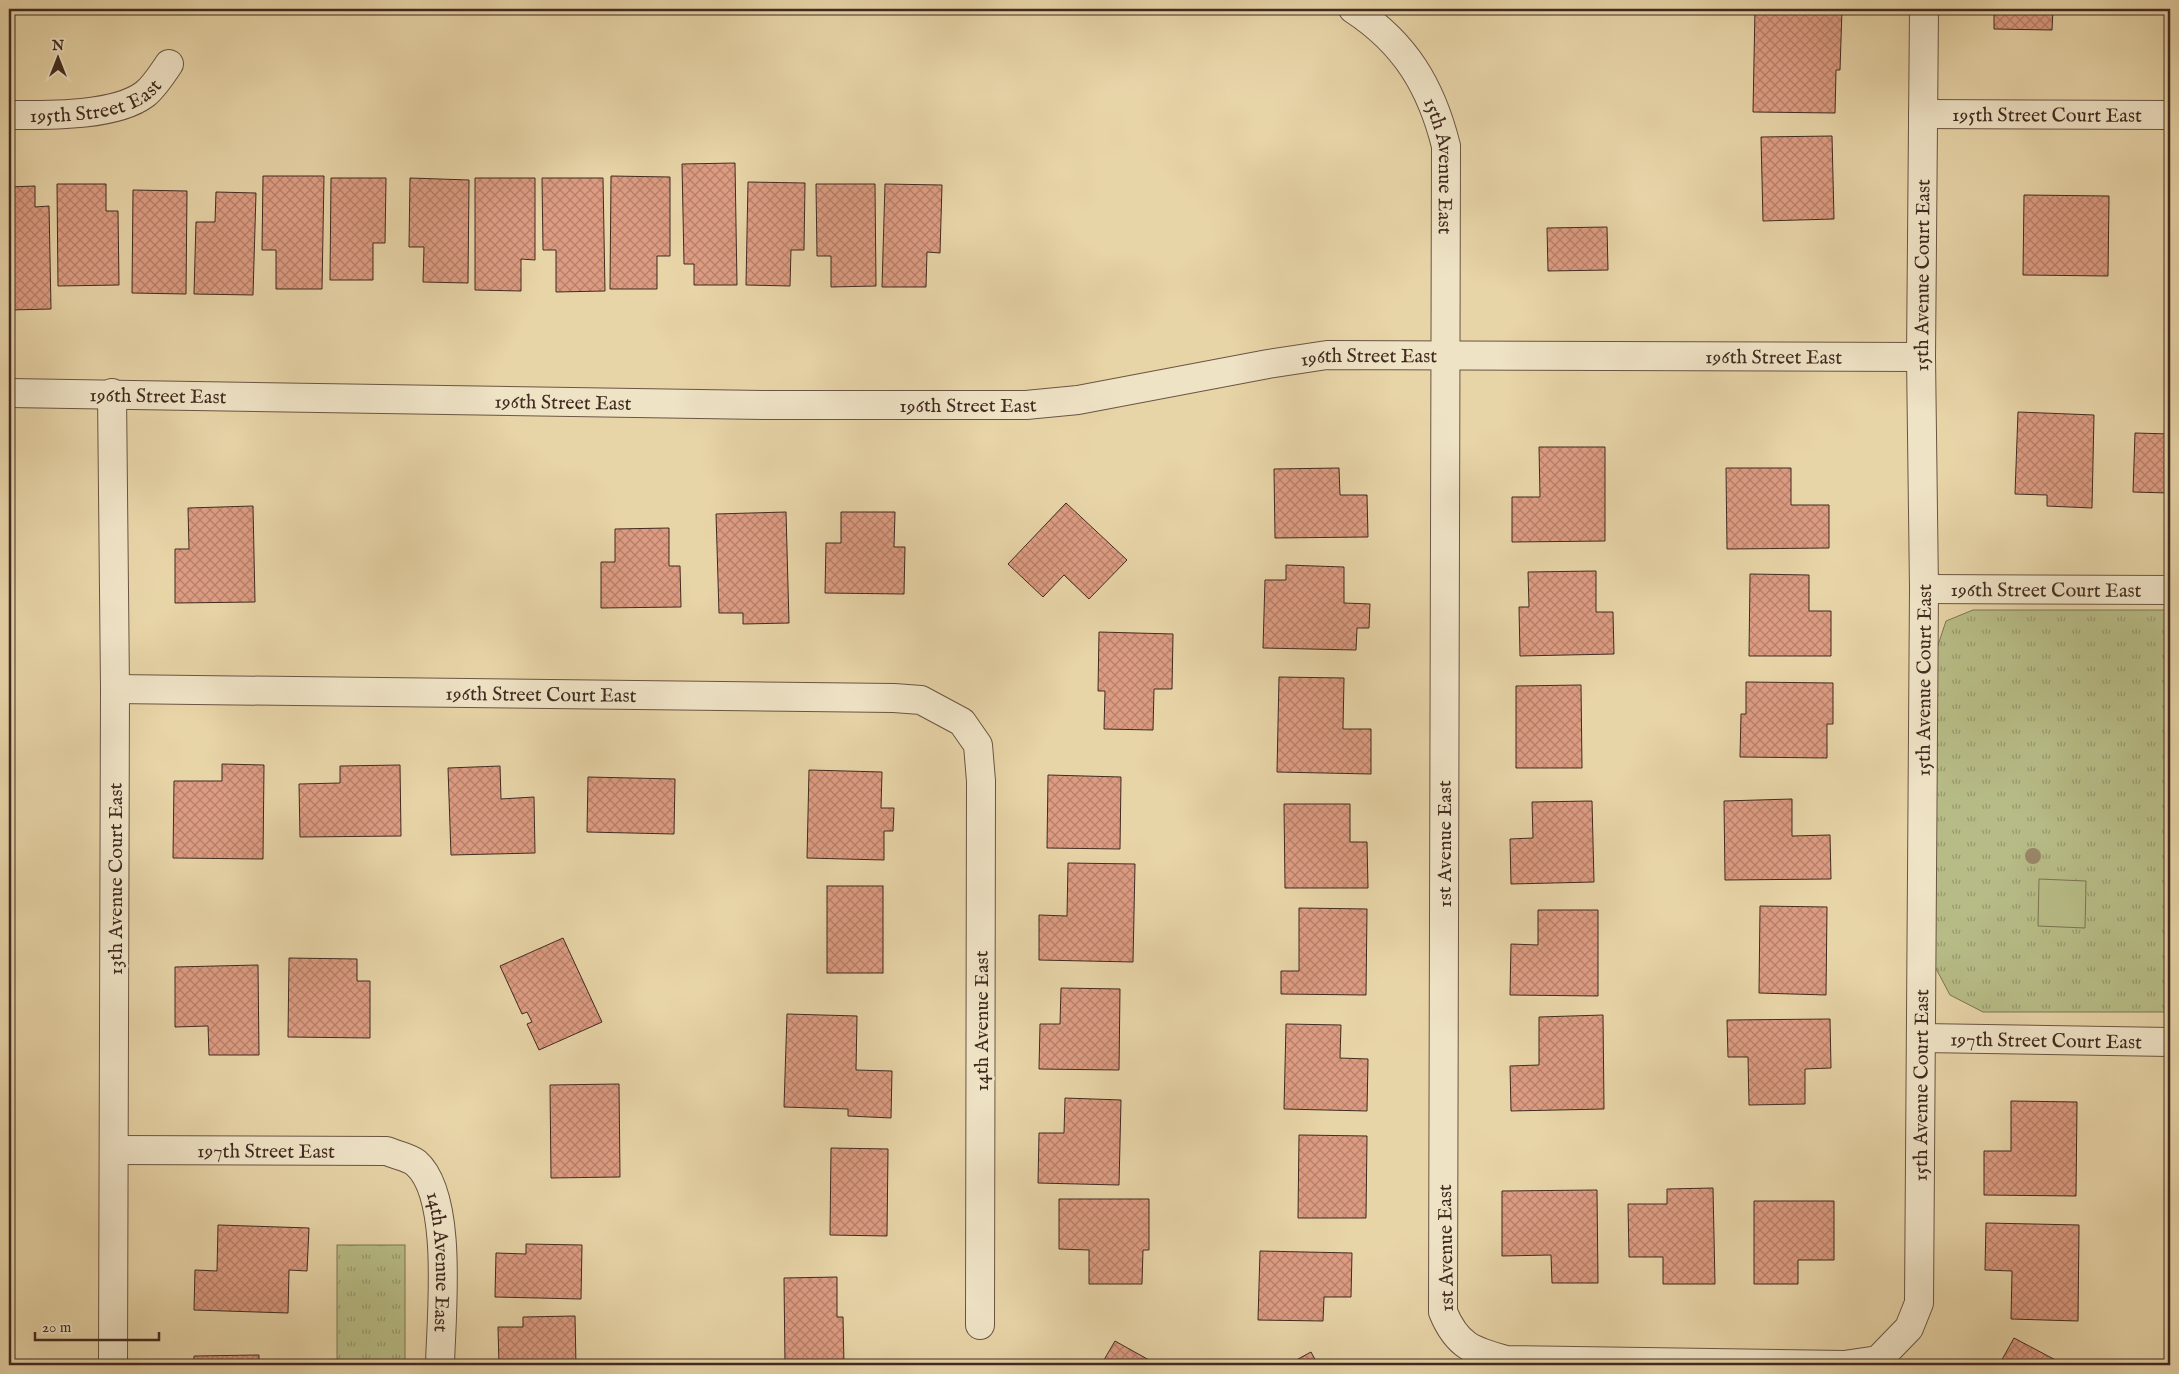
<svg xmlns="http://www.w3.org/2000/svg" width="2179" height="1374" viewBox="0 0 2179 1374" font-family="'IM FELL English',serif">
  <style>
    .park { fill: url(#park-tufts); stroke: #7c7453 }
    .pitch { fill: #b7bc86; stroke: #7c7453 }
    .building { fill: url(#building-cross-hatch); stroke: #412b20 }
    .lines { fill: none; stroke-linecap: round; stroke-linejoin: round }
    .street-casing { stroke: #6a5542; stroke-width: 30 }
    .street { stroke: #efe3c6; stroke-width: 28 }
    .tree { fill: #998768 }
    .labels { text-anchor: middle; stroke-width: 5; stroke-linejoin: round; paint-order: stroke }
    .street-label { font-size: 20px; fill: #412b20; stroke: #efe3c6 }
  </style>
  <defs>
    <pattern id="park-tufts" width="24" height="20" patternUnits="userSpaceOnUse" patternTransform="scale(1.25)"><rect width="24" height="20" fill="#b7bc86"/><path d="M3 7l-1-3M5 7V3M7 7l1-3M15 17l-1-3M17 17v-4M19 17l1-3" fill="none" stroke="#96996d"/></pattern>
    <pattern id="building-cross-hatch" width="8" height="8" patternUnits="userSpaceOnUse" patternTransform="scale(1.25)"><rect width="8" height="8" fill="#dd9c82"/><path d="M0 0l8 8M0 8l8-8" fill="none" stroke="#b57f6a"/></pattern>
  </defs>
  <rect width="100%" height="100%" fill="#e7d4a7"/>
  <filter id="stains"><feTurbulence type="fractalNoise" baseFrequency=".004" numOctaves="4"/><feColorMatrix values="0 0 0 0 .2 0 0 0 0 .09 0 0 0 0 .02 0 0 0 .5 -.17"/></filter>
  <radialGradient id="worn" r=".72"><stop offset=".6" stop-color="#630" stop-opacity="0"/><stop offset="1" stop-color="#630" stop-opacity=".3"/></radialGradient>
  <g class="park">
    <polygon points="1973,610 2170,610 2170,1012 1983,1012 1950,995 1933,963 1937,648 1946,621"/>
    <rect x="337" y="1245" width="68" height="120"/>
  </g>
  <polygon class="pitch" points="2039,879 2086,881 2085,928 2038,926"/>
  <g class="building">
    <polygon points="1755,9 1842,9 1840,70 1836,70 1835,113 1753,112"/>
    <polygon points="1994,9 2053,9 2052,30 1994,29"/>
    <polygon points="1832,136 1834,219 1763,221 1761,137"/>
    <polygon points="735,163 737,285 694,285 694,264 684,264 682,164"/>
    <polygon points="263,176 324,176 322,289 276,289 276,250 262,250"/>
    <polygon points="611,176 670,177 670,256 657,256 657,289 610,289"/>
    <polygon points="331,178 386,178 385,243 373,243 373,280 330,280"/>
    <polygon points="410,178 469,180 468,283 423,282 424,247 409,247"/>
    <polygon points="475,178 535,178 535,260 521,259 521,291 475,290"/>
    <polygon points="542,178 603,178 605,291 556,292 556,250 543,250"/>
    <polygon points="748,182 805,183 804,250 791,250 790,286 746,285"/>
    <polygon points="57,184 106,184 106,211 118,211 119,285 58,286"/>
    <polygon points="816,184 875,184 876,286 831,287 831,256 817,256"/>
    <polygon points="885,184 942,185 940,253 927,252 926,287 882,287"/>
    <polygon points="35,186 35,207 49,206 51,309 9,310 9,187"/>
    <polygon points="133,190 187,191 186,294 132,293"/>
    <polygon points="216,192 256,193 253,295 194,294 196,222 215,222"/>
    <polygon points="2024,195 2109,196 2108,276 2023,275"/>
    <polygon points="1607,227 1608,270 1548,271 1547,228"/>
    <polygon points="2018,412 2094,415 2092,508 2047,506 2047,495 2015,494"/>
    <polygon points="2135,433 2170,434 2170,518 2168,518 2169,493 2133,492"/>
    <polygon points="1539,447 1605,447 1605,541 1512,542 1512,497 1540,497"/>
    <polygon points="1339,468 1340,495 1367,495 1368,537 1275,538 1274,469"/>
    <polygon points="1726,468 1791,468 1791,505 1829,505 1829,548 1727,549"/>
    <polygon points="1066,503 1127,560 1089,599 1064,575 1043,597 1008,564"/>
    <polygon points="253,506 255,602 175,603 175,549 189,549 188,508"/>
    <polygon points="786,512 789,623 743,624 743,613 719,613 716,514"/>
    <polygon points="841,512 895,512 894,547 905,547 904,594 825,593 826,543 841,543"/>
    <polygon points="669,528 669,566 680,566 681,607 601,608 601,562 615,562 615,529"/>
    <polygon points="1286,565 1344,567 1344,603 1370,604 1369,628 1357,628 1356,650 1263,648 1265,580 1286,580"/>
    <polygon points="1596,571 1596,612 1613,612 1614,654 1520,656 1519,607 1529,607 1528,572"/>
    <polygon points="1750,574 1809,575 1809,611 1831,611 1831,656 1749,656"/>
    <polygon points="1099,632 1173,634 1172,689 1154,689 1153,730 1104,729 1105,691 1098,691"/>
    <polygon points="1279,677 1344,678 1343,729 1371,729 1371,774 1277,772"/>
    <polygon points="1746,682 1833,683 1833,724 1827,724 1827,758 1740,757 1741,714 1746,714"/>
    <polygon points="1581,685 1582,768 1516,768 1516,686"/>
    <polygon points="222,764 264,765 263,859 173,858 174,781 222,781"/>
    <polygon points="400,765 401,836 300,837 299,784 340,783 340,766"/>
    <polygon points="500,766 501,799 534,797 535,853 451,855 448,768"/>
    <polygon points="809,770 882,772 881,808 894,808 893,831 884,831 884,860 807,858"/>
    <polygon points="1048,775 1121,777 1120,849 1047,848"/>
    <polygon points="588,777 675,779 674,834 587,832"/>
    <polygon points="1792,799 1792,836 1830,835 1831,879 1725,880 1724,801"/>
    <polygon points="1592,801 1594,882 1511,884 1510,839 1533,838 1532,802"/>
    <polygon points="1284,804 1350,804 1350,842 1367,842 1368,888 1285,888"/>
    <polygon points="1068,863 1135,864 1133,962 1039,960 1039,915 1067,916"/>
    <rect x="827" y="886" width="56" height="87"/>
    <polygon points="1760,906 1827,907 1826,995 1759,993"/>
    <polygon points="1299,908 1367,909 1366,995 1281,994 1281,971 1299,971"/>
    <polygon points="1538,910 1598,910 1598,996 1510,995 1511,944 1538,945"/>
    <polygon points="563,938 602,1022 539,1050 527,1024 532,1022 527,1012 522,1014 500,966"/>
    <polygon points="289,958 357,959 357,981 370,981 370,1038 288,1037"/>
    <polygon points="258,965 259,1055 209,1055 208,1026 175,1027 175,967"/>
    <polygon points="1061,988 1120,989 1119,1070 1039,1069 1040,1024 1060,1024"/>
    <polygon points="787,1014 857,1016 856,1070 892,1071 891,1118 848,1116 848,1109 784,1107"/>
    <polygon points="1603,1015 1604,1109 1511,1111 1510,1066 1539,1065 1539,1017"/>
    <polygon points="1830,1019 1831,1068 1805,1069 1805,1104 1749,1105 1748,1057 1728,1057 1727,1020"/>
    <polygon points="1286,1024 1341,1025 1340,1058 1368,1059 1367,1111 1284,1109"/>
    <polygon points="619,1084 620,1177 551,1178 550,1085"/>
    <polygon points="1065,1098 1121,1100 1119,1185 1038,1183 1039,1133 1064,1133"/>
    <polygon points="2011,1101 2077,1102 2076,1196 1984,1195 1984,1151 2011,1151"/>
    <polygon points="1299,1135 1367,1136 1366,1218 1298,1218"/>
    <polygon points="831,1148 888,1149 887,1236 830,1235"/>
    <polygon points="1713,1188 1715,1284 1663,1284 1663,1257 1629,1257 1628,1204 1667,1204 1667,1189"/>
    <polygon points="1597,1190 1598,1283 1552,1283 1551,1255 1502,1256 1502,1191"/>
    <polygon points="1059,1199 1149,1199 1149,1250 1143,1250 1142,1284 1089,1284 1089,1250 1059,1249"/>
    <polygon points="1754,1201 1834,1201 1834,1260 1798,1260 1798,1284 1754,1284"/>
    <polygon points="1986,1223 2079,1225 2078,1321 2011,1319 2012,1271 1985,1270"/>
    <polygon points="218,1225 309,1228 307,1271 289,1270 288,1313 194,1310 195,1270 217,1271"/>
    <polygon points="526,1244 582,1245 581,1299 495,1297 496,1253 526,1254"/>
    <polygon points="1260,1251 1352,1253 1351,1297 1324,1297 1323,1321 1258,1320"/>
    <polygon points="837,1277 837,1317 843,1317 844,1365 785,1365 784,1278"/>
    <polygon points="575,1316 576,1365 499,1365 498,1327 523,1327 523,1317"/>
    <polygon points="2014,1338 2065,1365 1999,1365"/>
    <polygon points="1115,1341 1158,1365 1101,1365"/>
    <polygon points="1311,1352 1318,1365 1287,1365"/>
    <polygon points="259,1355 259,1365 194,1365 194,1356"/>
  </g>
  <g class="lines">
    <g class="street-casing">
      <g id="street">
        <path id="s1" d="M1353 9C1405 43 1431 86 1446 146L1443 1312C1457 1346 1473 1351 1506 1360L1844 1365 1878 1360 1909 1328 1919 1303 1924 589 1921 357 1924 9"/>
        <path id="s2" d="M1923 114 2170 115"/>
        <path id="s3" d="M9 115C45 115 115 117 145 94 154 87 162 74 169 64"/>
        <path id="s4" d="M9 393 763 405H1026L1078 400 1268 364 1327 355 1921 357"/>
        <polyline points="112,393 115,689 113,1365"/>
        <path id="s5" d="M1924 589 2170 590"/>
        <path id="s6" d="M115 689 894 698 921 700 962 722 978 745 981 781 980 1325"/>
        <path id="s7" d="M1922 1038 2170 1042"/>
        <path id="s8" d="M115 1150 387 1151C395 1155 409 1157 416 1163 454 1196 441 1317 440 1365"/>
      </g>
    </g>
    <use href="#street" class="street"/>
  </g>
  <circle class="tree" cx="2033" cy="856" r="8"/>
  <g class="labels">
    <g class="street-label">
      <text dy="7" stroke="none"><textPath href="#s3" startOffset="89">195th Street East</textPath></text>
      <text dy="7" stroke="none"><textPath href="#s2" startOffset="124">195th Street Court East</textPath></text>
      <text dy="7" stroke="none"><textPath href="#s1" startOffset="189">15th Avenue East</textPath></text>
      <text dy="7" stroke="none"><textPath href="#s1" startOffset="2891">15th Avenue Court East</textPath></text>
      <text dy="7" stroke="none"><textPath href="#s4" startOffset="1769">196th Street East</textPath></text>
      <text dy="7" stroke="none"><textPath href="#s4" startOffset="1364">196th Street East</textPath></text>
      <text dy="7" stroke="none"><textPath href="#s4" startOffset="149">196th Street East</textPath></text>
      <text dy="7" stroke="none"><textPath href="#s4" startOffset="554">196th Street East</textPath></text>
      <text dy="7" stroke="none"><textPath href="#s4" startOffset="959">196th Street East</textPath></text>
      <text dy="7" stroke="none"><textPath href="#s5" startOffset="122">196th Street Court East</textPath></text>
      <text dy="7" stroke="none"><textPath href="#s1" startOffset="2486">15th Avenue Court East</textPath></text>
      <text dy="7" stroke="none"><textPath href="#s6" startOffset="426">196th Street Court East</textPath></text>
      <text transform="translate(1444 844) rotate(-90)" y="7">1st Avenue East</text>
      <text transform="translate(115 879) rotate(-90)" y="7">13th Avenue Court East</text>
      <text transform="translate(981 1021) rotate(-90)" y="7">14th Avenue East</text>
      <text dy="7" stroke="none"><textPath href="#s7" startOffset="124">197th Street Court East</textPath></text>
      <text dy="7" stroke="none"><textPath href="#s1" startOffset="2081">15th Avenue Court East</textPath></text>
      <text dy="7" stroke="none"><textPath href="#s8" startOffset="151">197th Street East</textPath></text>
      <text transform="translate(1445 1248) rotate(-91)" y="7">1st Avenue East</text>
      <text dy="7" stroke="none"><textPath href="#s8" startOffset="408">14th Avenue East</textPath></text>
    </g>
  </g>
  <rect width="2179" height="1374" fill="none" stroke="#e7d4a7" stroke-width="30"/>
  <rect x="10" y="10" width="2159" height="1354" fill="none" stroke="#412b20" stroke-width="2.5"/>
  <rect x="15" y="15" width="2149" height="1344" fill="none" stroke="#412b20"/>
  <g transform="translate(58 58)" stroke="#efe3c6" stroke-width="4" paint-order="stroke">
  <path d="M0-4L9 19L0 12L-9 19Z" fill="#412b20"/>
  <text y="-8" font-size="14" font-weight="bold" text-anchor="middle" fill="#412b20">N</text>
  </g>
  <path d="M35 1332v8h124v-8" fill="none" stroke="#412b20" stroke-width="2.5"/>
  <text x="42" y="1332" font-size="15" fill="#412b20" stroke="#efe3c6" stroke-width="4" paint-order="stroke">20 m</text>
  <rect width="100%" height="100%" filter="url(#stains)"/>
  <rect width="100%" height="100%" fill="url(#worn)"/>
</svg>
